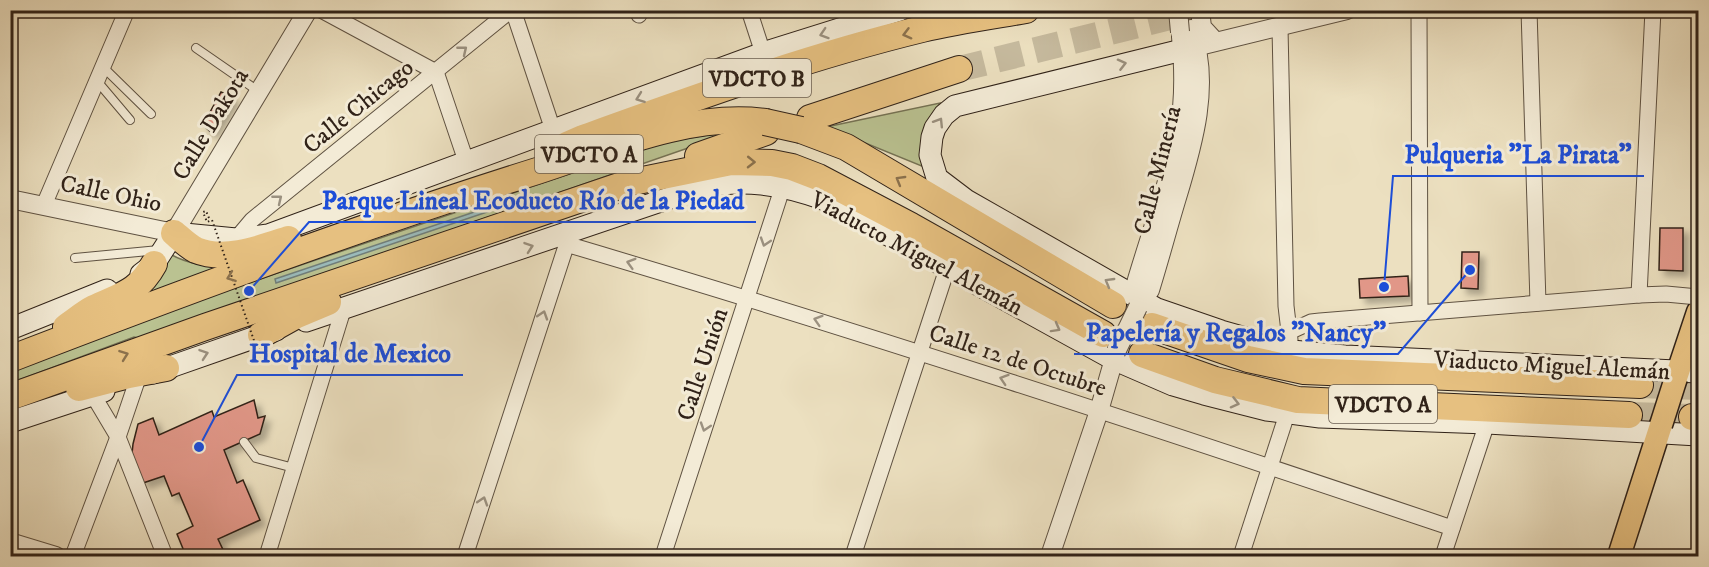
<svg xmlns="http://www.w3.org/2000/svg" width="1709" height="567" viewBox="0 0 1709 567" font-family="'IM FELL DW Pica',serif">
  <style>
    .green { fill: #bac291; stroke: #757254; stroke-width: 1.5 }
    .water { fill: #9bbbbb; stroke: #707e7a; stroke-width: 1.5 }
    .building { fill: #e19788; stroke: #302218; stroke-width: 1.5; filter: url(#shadow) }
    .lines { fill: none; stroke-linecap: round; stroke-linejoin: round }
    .motorway-tunnel { stroke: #c6ba9e; stroke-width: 26; stroke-dasharray: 26 13; stroke-linecap: butt }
    .service-casing { stroke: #5f5242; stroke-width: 10 }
    .minor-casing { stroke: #5f5242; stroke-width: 17 }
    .tertiary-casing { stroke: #5f5242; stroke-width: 20 }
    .secondary-casing { stroke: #302218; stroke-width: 23 }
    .primary-casing { stroke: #302218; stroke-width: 25 }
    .motorway-casing { stroke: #302218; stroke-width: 28 }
    .service { stroke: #f3ebd6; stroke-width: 8 }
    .minor { stroke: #f3ebd6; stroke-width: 15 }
    .tertiary { stroke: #f3ebd6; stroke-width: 18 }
    .secondary { stroke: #f3ebd6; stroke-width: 21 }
    .primary { stroke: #e6c080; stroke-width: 22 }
    .motorway { stroke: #e6c080; stroke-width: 26 }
    .tertiary-bridge-casing { stroke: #5f5242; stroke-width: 20; stroke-linecap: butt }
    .primary-bridge-casing { stroke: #302218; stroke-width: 25; stroke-linecap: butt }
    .motorway-bridge-casing { stroke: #302218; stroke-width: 28; stroke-linecap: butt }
    .path-bridge { stroke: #302218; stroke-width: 2; stroke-dasharray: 1.5 3; stroke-linecap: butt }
    .tertiary-bridge { stroke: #f3ebd6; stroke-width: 18 }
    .primary-bridge { stroke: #e6c080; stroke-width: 22 }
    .motorway-bridge { stroke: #e6c080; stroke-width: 26 }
    .oneway { stroke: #9b9180 }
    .oneway2 { stroke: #8b714c }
    .labels { text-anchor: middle; stroke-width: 6; stroke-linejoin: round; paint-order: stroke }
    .shield { fill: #f3ebd6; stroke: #6a5e51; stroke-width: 1.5 }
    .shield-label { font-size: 22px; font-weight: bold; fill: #302218 }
    .street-label { font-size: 24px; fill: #302218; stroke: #f3ebd6 }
    .leader { fill: none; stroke: #1d4ed8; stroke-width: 2 }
    .callout-dot { fill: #1d4ed8; stroke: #f3ebd6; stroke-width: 2 }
    .callout-label { font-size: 26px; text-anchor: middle; font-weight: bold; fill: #1d4ed8; stroke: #f3ebd6; stroke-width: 6; stroke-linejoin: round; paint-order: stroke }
  </style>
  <defs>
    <filter id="shadow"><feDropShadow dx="5.5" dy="5.5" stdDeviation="3" flood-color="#0004"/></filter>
  </defs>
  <rect width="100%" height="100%" fill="#ece0c0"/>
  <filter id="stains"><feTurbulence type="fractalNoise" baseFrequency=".00333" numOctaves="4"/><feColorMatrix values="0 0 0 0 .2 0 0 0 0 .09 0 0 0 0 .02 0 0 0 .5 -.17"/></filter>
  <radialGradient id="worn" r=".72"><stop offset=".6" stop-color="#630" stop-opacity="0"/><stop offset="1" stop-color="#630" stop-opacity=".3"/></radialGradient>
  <g class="green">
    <polygon points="940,103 926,126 924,167 826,127"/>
    <polygon points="743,129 138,338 134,337 11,383 11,370 142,319 660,143"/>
    <path d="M170 254C188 264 206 266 226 268L144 296Z"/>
  </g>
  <polygon class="water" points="501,203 502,207 276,283 275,279"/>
  <g class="building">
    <polygon points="221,92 234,98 212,133 203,125"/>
    <polygon points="1660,228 1683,228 1683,271 1659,270"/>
    <polygon points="1462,252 1479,252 1478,289 1461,288"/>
    <polygon points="1408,276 1409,296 1360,298 1359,279"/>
    <polygon points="254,400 258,418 265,416 260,434 224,450 237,483 243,480 260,520 218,539 226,556 186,556 177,534 193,526 179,493 172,496 164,476 143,483 132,454 133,444 138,424 153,418 159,435 212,411 214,417"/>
  </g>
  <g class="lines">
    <g class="motorway-tunnel">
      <polyline points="959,69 1199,10"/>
      <polyline points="1640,385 1698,387"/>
      <polyline points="1629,415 1692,417"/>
    </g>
    <g class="service-casing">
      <g id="service">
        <polyline points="196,48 258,91"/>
        <polyline points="103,67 151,114"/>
        <polyline points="97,81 130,120"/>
        <polyline points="1696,87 1698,87"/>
        <polyline points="75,258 159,250"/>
        <polyline points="244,442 256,458 294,468"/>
      </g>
    </g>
    <g class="minor-casing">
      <g id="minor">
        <polyline points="321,10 436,72 466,161"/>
        <polyline points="513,10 553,130"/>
        <polyline points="637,10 639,15"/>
        <polyline points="749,10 763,53"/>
        <polyline points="1419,10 1420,313"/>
        <polyline points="1529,10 1538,303"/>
        <polyline points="1280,28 1286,306 1290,340"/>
        <polyline points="44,205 127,10"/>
        <polyline points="236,239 252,220 511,10"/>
        <path d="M566 244C864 332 1158 429 1452 528"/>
        <polyline points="1639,295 1653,10"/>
        <polyline points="1289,332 1311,322 1320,321 1639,295 1666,294 1698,297"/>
        <polyline points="93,395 118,437 165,556"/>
        <polyline points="73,556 118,437 138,378"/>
        <polyline points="267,556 343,310"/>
        <polyline points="465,556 569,237"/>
        <polyline points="663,556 783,186"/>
        <polyline points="853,556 947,269"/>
        <polyline points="1241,556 1287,414"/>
        <polyline points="1443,556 1487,423"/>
      </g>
    </g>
    <g class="tertiary-casing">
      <g id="tertiary">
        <polyline points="1200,10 1202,27 1214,40"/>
        <polyline points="1187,49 1347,10"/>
        <polyline points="10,199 174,233 308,10"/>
        <path d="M1141 301 1136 283C1151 232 1170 181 1179 129 1185 98 1184 68 1181 37"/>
        <path d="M1138 307 1150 290C1159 261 1167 231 1176 201 1192 148 1212 84 1191 29"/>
        <polyline points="10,542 56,556"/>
        <polyline points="1050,556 1099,411 1116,352"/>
      </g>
    </g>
    <g class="secondary-casing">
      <g id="secondary">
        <polyline points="1182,50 955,106 944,115 935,128 932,137 930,155 937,178 966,200 1157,309 1221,331 1292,351 1345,356 1698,372"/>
        <polyline points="141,274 154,264 174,233 236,239 268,235 763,53 900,10"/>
        <path d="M306 321 699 188C742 178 782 184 823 199L1113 359 1173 385 1204 394 1267 410 1320 417 1487 423 1698 435"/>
        <polyline points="10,329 107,290"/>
        <polyline points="153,373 276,330"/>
        <polyline points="10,422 104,391"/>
      </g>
    </g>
    <g class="primary-casing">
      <g id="primary">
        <polyline points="1676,378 1698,312"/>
        <polyline points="1619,556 1661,425"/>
      </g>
    </g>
    <g class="motorway-casing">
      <g id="motorway">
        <polyline points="810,118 959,69"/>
        <polyline points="801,130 846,147 1113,305"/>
        <path d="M567 145 583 138C694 98 807 57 922 29 956 21 991 16 1026 10"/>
        <polyline points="698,156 766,132"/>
        <path d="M174 233C181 239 188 246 196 250 225 262 261 248 288 239"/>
        <polyline points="1152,326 1248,359 1304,371 1640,385"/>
        <path d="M66 327C75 321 84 313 94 308 121 295 138 293 154 264"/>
        <polyline points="261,335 297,315 328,302"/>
        <polyline points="1142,354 1215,380 1298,400 1629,415"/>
        <path d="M10 359C184 292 359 227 537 171 608 148 690 112 765 122"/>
        <polyline points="79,388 129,375 166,368"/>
        <polyline points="10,397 205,327 628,183 731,162 772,163 792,167 818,177 911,226 1103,334"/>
        <polyline points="1692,417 1698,418"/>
      </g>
    </g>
    <use href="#service" class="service"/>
    <use href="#minor" class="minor"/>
    <use href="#tertiary" class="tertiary"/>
    <use href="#secondary" class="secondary"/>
    <use href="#primary" class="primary"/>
    <use href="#motorway" class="motorway"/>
    <g class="tertiary-bridge-casing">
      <g id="tertiary-bridge">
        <polyline points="1178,10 1180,32"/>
        <polyline points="1116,352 1138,307"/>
      </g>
    </g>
    <g class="primary-bridge-casing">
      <polyline id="primary-bridge" points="1661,425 1676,378"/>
    </g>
    <g class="motorway-bridge-casing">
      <polyline id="motorway-bridge" points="765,122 801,130"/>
    </g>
    <polyline class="path-bridge" points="209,218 206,211 203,212 207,222 212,220 258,352"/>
    <use href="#tertiary-bridge" class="tertiary-bridge"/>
    <use href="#primary-bridge" class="primary-bridge"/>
    <use href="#motorway-bridge" class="motorway-bridge"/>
  </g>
  <defs><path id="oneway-chevron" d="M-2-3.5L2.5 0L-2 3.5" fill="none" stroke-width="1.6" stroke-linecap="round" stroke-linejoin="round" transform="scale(1.5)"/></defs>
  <g class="oneway">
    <use href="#oneway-chevron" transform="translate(824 34) rotate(162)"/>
    <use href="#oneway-chevron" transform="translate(463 50) rotate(-39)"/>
    <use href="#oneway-chevron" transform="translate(1122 64) rotate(-14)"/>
    <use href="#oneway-chevron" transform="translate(640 98) rotate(160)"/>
    <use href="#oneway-chevron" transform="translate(939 122) rotate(-58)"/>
    <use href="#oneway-chevron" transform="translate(278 199) rotate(-39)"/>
    <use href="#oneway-chevron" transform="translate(765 242) rotate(108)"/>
    <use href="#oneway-chevron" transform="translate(529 247) rotate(-19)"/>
    <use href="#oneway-chevron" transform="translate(631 263) rotate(-164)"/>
    <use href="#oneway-chevron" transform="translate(1109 282) rotate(-150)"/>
    <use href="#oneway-chevron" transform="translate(543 315) rotate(-72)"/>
    <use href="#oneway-chevron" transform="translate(818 320) rotate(-163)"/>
    <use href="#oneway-chevron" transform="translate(1056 328) rotate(29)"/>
    <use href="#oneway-chevron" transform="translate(204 354) rotate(-19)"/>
    <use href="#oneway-chevron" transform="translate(1004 379) rotate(-162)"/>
    <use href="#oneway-chevron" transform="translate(1235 403) rotate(14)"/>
    <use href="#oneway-chevron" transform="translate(705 427) rotate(108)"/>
    <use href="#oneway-chevron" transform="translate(483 501) rotate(-72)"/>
  </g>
  <g class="oneway2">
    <use href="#oneway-chevron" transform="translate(907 34) rotate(165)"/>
    <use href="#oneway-chevron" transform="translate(751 162) rotate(1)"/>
    <use href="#oneway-chevron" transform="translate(900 180) rotate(-150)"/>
    <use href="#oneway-chevron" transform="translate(231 277) rotate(160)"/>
    <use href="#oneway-chevron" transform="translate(124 355) rotate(-20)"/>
  </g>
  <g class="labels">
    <g class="shield">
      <rect x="703" y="59" width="108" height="38" rx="4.5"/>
      <rect x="535" y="135" width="108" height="38" rx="4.5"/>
      <rect x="1329" y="385" width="108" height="38" rx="4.5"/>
    </g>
    <g class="shield-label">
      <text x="757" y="86">VDCTO B</text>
      <text x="589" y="162">VDCTO A</text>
      <text x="1383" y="412">VDCTO A</text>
    </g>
    <g class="street-label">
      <text transform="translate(358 106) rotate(-39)" y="8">Calle Chicago</text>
      <text transform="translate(210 124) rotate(-59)" y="8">Calle Dakota</text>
      <text transform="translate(1157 170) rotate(-76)" y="8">Calle Minería</text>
      <text transform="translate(111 193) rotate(12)" y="8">Calle Ohio</text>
      <text transform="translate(917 253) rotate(28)" y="8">Viaducto Miguel Alemán</text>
      <text transform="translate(1018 360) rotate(18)" y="8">Calle 12 de Octubre</text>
      <text transform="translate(702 364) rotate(-72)" y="8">Calle Unión</text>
      <text transform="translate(1552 365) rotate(3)" y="8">Viaducto Miguel Alemán</text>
    </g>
  </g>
  <path class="leader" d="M1384 287L1393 176H1644M249 291L309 222H756M1470 270L1398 354H1074M199 447L237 375H463"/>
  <g class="callout-dot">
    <circle cx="1384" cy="287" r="6"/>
    <circle cx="249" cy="291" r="6"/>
    <circle cx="1470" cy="270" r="6"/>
    <circle cx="199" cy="447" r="6"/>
  </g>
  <g class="callout-label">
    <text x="1518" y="163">Pulqueria "La Pirata"</text>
    <text x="533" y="209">Parque Lineal Ecoducto Río de la Piedad</text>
    <text x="1236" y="341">Papelería y Regalos "Nancy"</text>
    <text x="350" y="362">Hospital de Mexico</text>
  </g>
  <rect width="1709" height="567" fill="none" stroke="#ece0c0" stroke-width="36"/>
  <rect x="12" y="12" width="1685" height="543" fill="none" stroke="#302218" stroke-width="3"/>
  <rect x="18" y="18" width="1673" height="531" fill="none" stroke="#302218" stroke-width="1.5"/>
  <rect width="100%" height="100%" filter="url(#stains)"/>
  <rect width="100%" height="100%" fill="url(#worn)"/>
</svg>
